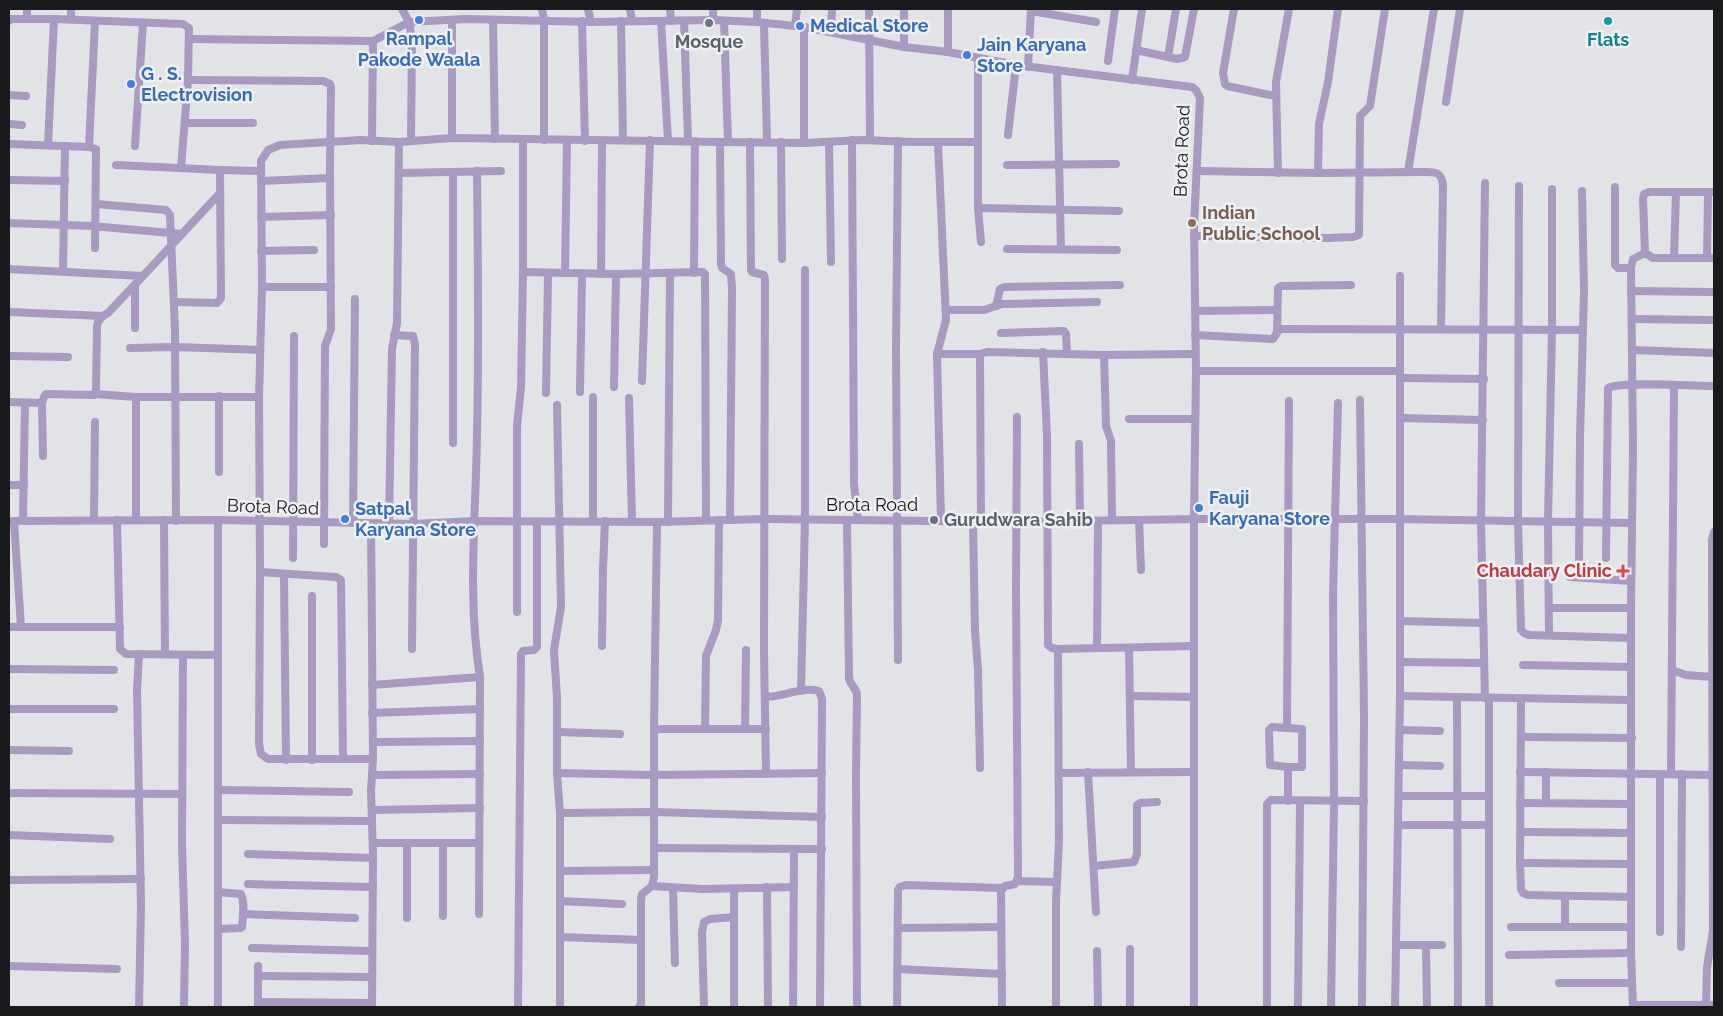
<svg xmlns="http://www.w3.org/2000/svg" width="1723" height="1016" viewBox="0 0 1723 1016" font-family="Raleway,sans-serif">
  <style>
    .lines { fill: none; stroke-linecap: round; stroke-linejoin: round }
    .minor { stroke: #a89ac0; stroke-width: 8 }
    .shop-dot { fill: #3f7fe0; stroke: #eff0f3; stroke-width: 2 }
    .culture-dot { fill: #0f9aa8; stroke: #eff0f3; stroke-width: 2 }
    .worship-dot { fill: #6b7280; stroke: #eff0f3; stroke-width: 2 }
    .education-dot { fill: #8d6e63; stroke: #eff0f3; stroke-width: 2 }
    .health-dot { fill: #e0444e; stroke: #eff0f3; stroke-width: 2 }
    .labels { text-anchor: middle; stroke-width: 5; stroke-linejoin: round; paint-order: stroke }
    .shop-label { font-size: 18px; font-weight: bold; fill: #366cbe; stroke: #eff0f3; text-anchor: start }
    .culture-label { font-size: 18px; font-weight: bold; fill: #0d838f; stroke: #eff0f3 }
    .worship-label { font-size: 18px; font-weight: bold; fill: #5b616d; stroke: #eff0f3 }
    .street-label { font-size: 18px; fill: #191a1b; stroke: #eff0f3 }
    .education-label { font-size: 18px; font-weight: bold; fill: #785e54; stroke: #eff0f3; text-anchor: start }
    .health-label { font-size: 18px; font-weight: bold; fill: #be3a42; stroke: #eff0f3; text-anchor: end }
  </style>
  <rect width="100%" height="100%" fill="#e2e3e6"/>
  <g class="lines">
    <g class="minor">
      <polyline points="402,9 409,22 412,39 411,140"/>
      <polyline points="542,9 544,20 544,140"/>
      <polyline points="588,9 591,22"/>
      <polyline points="630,9 632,21"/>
      <polyline points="670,9 671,21"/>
      <polyline points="869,9 870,140"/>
      <polyline points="1234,9 1223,73 1225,84 1227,86 1275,96"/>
      <polyline points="1031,11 1096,22"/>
      <polyline points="27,19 54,19 48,145"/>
      <polyline points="54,19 183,24 189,28 188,80 181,168"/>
      <polyline points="71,19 71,9"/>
      <polyline points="452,20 452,138"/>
      <polyline points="493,20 495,139"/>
      <polyline points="713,20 713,9"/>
      <polyline points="9,21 11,19 27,19 27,9"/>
      <polyline points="582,21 585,141"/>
      <polyline points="621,21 623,140"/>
      <polyline points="661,21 668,141"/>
      <polyline points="684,21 688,140"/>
      <polyline points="724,21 728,142"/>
      <polyline points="757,22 757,9"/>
      <polyline points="764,23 767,141"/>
      <polyline points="795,25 797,9"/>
      <polyline points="804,27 804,143"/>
      <polyline points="831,31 832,9"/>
      <polyline points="904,47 904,9"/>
      <polyline points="1136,50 1177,59 1185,57 1194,9"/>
      <polyline points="948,52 948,9"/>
      <polyline points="1168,57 1176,9"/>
      <polyline points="978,58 978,208 981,242"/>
      <polyline points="1108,61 1115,9"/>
      <polyline points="1028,67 1031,9"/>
      <polyline points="1057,70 1061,249"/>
      <polyline points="188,80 323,81 330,84 331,87 330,169 331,329 325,346 324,544"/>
      <polyline points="1132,80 1142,9"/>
      <polyline points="9,95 26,96"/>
      <polyline points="1446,102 1460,9"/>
      <polyline points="185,123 253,123"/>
      <polyline points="9,124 22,125"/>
      <polyline points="1008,135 1016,65"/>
      <polyline points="852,140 854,484 858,520"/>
      <polyline points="372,141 373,41"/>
      <polyline points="898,141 896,348 898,660"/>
      <polyline points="720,142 721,264 722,268 731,274 732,289 730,520"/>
      <polyline points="750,142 751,270 752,272 764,275 765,279 764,649 766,774"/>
      <polyline points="781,142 782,259"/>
      <polyline points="829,142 831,262"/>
      <polyline points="938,143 946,320 937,354 941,520"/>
      <polyline points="9,144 89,147 96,149 95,248"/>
      <polyline points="135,146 143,23"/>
      <polyline points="89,147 95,21"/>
      <polyline points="116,165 220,170 221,298 217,303 174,302"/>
      <polyline points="1007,165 1116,164"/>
      <polyline points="220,170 261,171"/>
      <path d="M477 171C478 259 479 346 477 434 476 514 467 597 480 677L479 914"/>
      <path d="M1197 171 1318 173 1422 172C1435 172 1441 171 1443 185L1441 329"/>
      <polyline points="1408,172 1434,9"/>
      <polyline points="399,173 501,171"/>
      <polyline points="1278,173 1276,82 1289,9"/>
      <polyline points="1318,173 1319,124 1328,82 1338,9"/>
      <polyline points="9,180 65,181"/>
      <polyline points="261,181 330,178"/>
      <polyline points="1519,186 1518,522 1521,630 1524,633 1529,635 1631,638"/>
      <polyline points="1615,187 1615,265 1618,268 1631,268"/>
      <polyline points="1714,192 1649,192 1644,194 1643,198 1645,253 1653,258 1714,258"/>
      <polyline points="96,204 166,210 170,215 175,330 176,521"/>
      <polyline points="978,208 1119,211"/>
      <polyline points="261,217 331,215"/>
      <polyline points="9,223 92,226 182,234"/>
      <polyline points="1194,236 1328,238 1353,237 1359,235 1360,119 1360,116 1370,106 1385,9"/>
      <polyline points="1007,249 1117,250"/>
      <polyline points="261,251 314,250"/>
      <polyline points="1674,258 1676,192"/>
      <polyline points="1707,258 1708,192"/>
      <polyline points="9,269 143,276 108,313 103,316 9,312"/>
      <polyline points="63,271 65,146"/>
      <polyline points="523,272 616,274 703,272 705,274 706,520"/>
      <polyline points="565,273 567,141"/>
      <polyline points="694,273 695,141"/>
      <polyline points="601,274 602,141"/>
      <polyline points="143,276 220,193"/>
      <polyline points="135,285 135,328"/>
      <polyline points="262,287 331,287"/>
      <polyline points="1631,291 1714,292"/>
      <polyline points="996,306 1000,289 1004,287 1120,285"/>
      <polyline points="946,310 984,310 1002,304 1097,302"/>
      <polyline points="1195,311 1277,310"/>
      <polyline points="1632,319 1714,320"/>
      <polyline points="1277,329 1583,330"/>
      <polyline points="1001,333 1064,331 1066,334 1067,353"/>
      <polyline points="394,335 413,336 415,344 412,649"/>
      <polyline points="1195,335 1273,339 1277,333 1278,288 1281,286 1351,285"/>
      <polyline points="130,348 175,347 260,350"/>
      <polyline points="1632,350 1714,353"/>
      <polyline points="1043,352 1047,436 1048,645 1052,648 1058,649 1194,646"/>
      <polyline points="937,354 980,354"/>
      <polyline points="1104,355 1106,426 1111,441 1112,520"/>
      <polyline points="9,356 68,357"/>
      <polyline points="1196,371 1400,371"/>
      <polyline points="1400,378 1484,379"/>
      <polyline points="642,381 650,140"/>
      <polyline points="614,387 616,274"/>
      <polyline points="580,392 582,274"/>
      <polyline points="546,393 548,273"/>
      <polyline points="95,394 136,397 259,397"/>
      <polyline points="219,396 219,472"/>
      <polyline points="136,397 136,519"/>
      <polyline points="593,397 593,521"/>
      <polyline points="629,398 632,521"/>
      <polyline points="1360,400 1364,717 1362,1007"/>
      <polyline points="9,402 42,403 44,397 46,394 94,395 96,390 97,326 98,322 103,316"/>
      <polyline points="42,403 43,456"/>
      <polyline points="557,405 561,607 554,650 557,698 557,773 560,813 560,1007"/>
      <polyline points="1400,418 1483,420"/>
      <polyline points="1129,419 1194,419"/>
      <polyline points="453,443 453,172"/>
      <polyline points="1079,444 1080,520"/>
      <polyline points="9,485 24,485"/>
      <polyline points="23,520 25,403"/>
      <polyline points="94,520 95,422"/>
      <polyline points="117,520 120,649 126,654 217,655"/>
      <polyline points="164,520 165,654"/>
      <polyline points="218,520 218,1007"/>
      <path d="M847 520 849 679C851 685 856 689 857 694L856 774 857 1007"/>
      <polyline points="1139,520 1141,570"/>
      <polyline points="9,521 218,520 413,524 474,521 657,522 766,519 1017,522 1194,519 1196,371 1194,226 1200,98 1196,90 1192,87 1016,65 948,52 904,47 804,27 757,22 713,20 591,22 466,19 409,22 373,41 189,39"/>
      <polyline points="14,521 21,627"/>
      <polyline points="668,522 670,273"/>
      <polyline points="973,522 975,631 978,670 980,768"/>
      <polyline points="981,522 980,354 987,352 1104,355 1195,354"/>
      <polyline points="353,523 355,299"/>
      <polyline points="371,524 373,759 371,791 373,855 372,1007"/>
      <polyline points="389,524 392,349 397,323 399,142"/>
      <polyline points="293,558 294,336"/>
      <path d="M1606 558 1608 388C1619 381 1696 386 1714 386"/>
      <polyline points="1579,563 1580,438 1584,291 1582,191"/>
      <polyline points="260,572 336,577 341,580 343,759"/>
      <polyline points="284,574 286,760"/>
      <polyline points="1570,577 1631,581"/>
      <polyline points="312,596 312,760"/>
      <polyline points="1549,608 1631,608"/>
      <polyline points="517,612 517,426 521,388 523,272 523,140"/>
      <polyline points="1400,621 1483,623"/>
      <polyline points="9,627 120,627"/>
      <polyline points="1549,635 1548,522 1552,330 1552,189"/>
      <polyline points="602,646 603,569 605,521"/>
      <polyline points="1097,648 1098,521"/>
      <polyline points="1129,648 1131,772"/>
      <polyline points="139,654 137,690 141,907 139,1007"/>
      <polyline points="183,655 182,845 185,944 184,1007"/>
      <polyline points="1400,662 1484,663"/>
      <polyline points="1523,665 1631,667"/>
      <polyline points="9,669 114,670"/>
      <polyline points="1672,670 1686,675 1712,677"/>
      <polyline points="372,685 480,677"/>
      <polyline points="801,691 805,520 805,270"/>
      <polyline points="1130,696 1194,697"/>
      <polyline points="1400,696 1631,700"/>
      <path d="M765 697C783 697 803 686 819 691L822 699 820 1007"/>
      <polyline points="1457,698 1458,1007"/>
      <polyline points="1485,698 1481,521 1485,183"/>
      <polyline points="1489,699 1489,1007"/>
      <polyline points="1521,699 1520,863 1521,889 1523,893 1528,895 1631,897"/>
      <polyline points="9,709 114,709"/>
      <polyline points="372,713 480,709"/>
      <polygon points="1272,727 1302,729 1302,767 1288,767 1270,765 1269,730"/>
      <polyline points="1287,727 1289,401"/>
      <polyline points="654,729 766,729"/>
      <polyline points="705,729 706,656 716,630 718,620 719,520"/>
      <polyline points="745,729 746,650"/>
      <polyline points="1400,730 1440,731"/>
      <polyline points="557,732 620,734"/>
      <polyline points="1521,737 1632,738"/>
      <polyline points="373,742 480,741"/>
      <polyline points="9,750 69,751"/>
      <polyline points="373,759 268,759 261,754 259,744 260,572 259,397 262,287 261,161 268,150 280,145 361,140 399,142 452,138 720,142 804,143 862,140 914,142 977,142"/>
      <polyline points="1400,765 1440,766"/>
      <polyline points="1288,767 1288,801"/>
      <polyline points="1088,772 1096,912"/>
      <polyline points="1520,772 1714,775"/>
      <polyline points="557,773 654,775 822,773"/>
      <polyline points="1059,773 1194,772"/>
      <polyline points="1660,774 1660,932"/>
      <polyline points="1671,774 1674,386"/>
      <polyline points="373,775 480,774"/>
      <polyline points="218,790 349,792"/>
      <polyline points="9,793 182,794"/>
      <polyline points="1399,796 1489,796"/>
      <polyline points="1520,803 1631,804"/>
      <polyline points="1546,803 1546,772"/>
      <polyline points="372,810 480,808"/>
      <polyline points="560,813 654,812 822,817"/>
      <polyline points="218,820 372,821"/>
      <polyline points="1399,825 1488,825"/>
      <polyline points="1521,832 1631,833"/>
      <polyline points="9,835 110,839"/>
      <polyline points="373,843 479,843"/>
      <polyline points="443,843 443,916"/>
      <polyline points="654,848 822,849"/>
      <polyline points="248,854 373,858"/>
      <polyline points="1520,863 1631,864"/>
      <polyline points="1094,866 1134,862 1137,854 1137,805 1140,803 1157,802"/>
      <polyline points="560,871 654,870"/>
      <polyline points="9,880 141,879"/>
      <polyline points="1017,881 1057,882"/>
      <polyline points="248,884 373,887"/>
      <polyline points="652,886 654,877 654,729 657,522"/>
      <polyline points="767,887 768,1007"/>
      <polyline points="673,888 675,963"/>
      <polyline points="734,889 734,1007"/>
      <path d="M218 892 241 894C245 903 243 917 242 927L241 928 218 929"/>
      <polyline points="560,901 622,904"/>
      <polyline points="243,914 355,918"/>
      <polyline points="407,918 407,843"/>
      <polyline points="1511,927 1631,927"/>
      <polyline points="1565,927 1565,896"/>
      <polyline points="898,928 1001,927"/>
      <polyline points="560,937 641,940"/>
      <polyline points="1396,945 1442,945"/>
      <polyline points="1426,945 1427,1007"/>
      <polyline points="1681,947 1682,774"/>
      <polyline points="252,948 371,951"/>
      <polyline points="1097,951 1098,1007"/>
      <polyline points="1509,955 1631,953"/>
      <polyline points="9,966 117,969"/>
      <polyline points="897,969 1002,974"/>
      <polyline points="258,976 372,977"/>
      <polyline points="1559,983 1632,983"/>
      <polyline points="258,1002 372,1003"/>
      <polyline points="1633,1005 1714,1005"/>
      <polyline points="1706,1005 1707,967 1713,931 1712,576 1712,540 1714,532"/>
      <polyline points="258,1007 258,966"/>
      <polyline points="518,1007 521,654 523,651 534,650 537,647 537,522"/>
      <polyline points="639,1007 641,1004 641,899 642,894 652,886 702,889 794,887"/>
      <polyline points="704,1007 702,932 704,922 710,919 734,917"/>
      <polyline points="793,1007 794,849"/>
      <polyline points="897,1007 898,890 900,887 906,885 1002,888"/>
      <polyline points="1002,1007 1001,891 1005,886 1015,884 1018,877 1016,590 1017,417"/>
      <polyline points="1056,1007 1056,901 1059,842 1058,649"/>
      <polyline points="1130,1007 1130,949"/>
      <path d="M1194 1007C1193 845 1194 682 1194 519H1400L1631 523"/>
      <polyline points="1267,1007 1267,804 1271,800 1364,801"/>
      <polyline points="1298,1007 1300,801"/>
      <polyline points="1331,1007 1334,801 1333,594 1338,403"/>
      <polyline points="1395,1007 1400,696 1400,276"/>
      <polyline points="1633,1007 1631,953 1631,608 1633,448 1631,268 1633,259 1645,253"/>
    </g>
  </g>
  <g class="shop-dot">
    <circle cx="419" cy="20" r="5"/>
    <circle cx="800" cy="26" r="5"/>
    <circle cx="967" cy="55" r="5"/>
    <circle cx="131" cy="84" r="5"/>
    <circle cx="1199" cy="508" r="5"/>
    <circle cx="345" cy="519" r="5"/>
  </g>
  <circle class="culture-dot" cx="1608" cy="21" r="5"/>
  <g class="worship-dot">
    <circle cx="709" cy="23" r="5"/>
    <circle cx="934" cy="520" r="5"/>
  </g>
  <circle class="education-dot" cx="1192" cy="223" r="5"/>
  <path class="health-dot" d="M1620.5 563.5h5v5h5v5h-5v5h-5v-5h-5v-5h5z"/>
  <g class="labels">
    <g class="shop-label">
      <text x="810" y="32">Medical Store</text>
      <text x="419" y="45" text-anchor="middle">Rampal<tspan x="419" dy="21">Pakode Waala</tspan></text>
      <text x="977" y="51">Jain Karyana<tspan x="977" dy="21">Store</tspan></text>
      <text x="141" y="80">G . S.<tspan x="141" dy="21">Electrovision</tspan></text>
      <text x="1209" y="504">Fauji<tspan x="1209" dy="21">Karyana Store</tspan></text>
      <text x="355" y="515">Satpal<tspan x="355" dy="21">Karyana Store</tspan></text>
    </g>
    <g class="culture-label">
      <text x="1608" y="46">Flats</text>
    </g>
    <g class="worship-label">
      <text x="709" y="48">Mosque</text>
      <text x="944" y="526" text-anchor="start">Gurudwara Sahib</text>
    </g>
    <g class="street-label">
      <text transform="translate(1182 151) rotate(-88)" y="6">Brota Road</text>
      <text x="872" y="511">Brota Road</text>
      <text transform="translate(273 507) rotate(2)" y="6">Brota Road</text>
    </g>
    <g class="education-label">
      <text x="1202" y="219">Indian<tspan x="1202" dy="21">Public School</tspan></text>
    </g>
    <g class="health-label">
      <text x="1612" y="577">Chaudary Clinic</text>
    </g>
  </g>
  <rect width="1723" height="1016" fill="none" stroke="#191a1b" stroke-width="20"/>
</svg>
